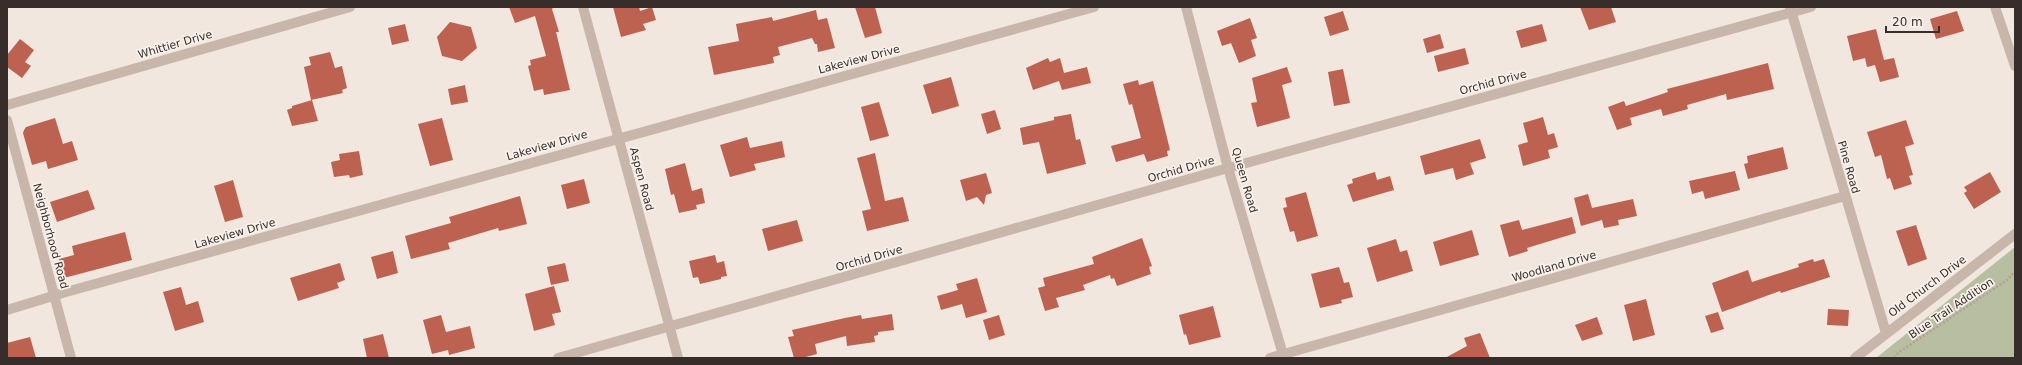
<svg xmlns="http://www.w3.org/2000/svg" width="2022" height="365" viewBox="0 0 2022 365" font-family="'DejaVu Sans',sans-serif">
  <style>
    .green { fill: #b7bfa0 }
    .building { fill: #bd6151 }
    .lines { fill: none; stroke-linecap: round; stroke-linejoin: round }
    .path { stroke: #b4a096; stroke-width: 2.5; stroke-dasharray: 2 2; stroke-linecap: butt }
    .minor { stroke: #c8b6ab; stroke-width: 10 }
    .labels { text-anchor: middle; stroke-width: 3.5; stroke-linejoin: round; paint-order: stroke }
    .street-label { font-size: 11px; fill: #372d2a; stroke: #f9f1eb }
  </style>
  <rect width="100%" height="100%" fill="#f1e7df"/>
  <polygon class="green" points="2015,247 2015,358 1876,358"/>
  <g class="building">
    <polygon points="509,7 554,7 552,9 559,32 556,32 570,90 544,95 543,89 534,91 528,66 531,65 530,60 546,56 535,16 515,23"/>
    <polygon points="613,7 639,7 640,11 652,7 656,20 643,24 646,30 621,37"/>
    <polygon points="855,7 875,7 882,33 865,38"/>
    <polygon points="1580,7 1611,7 1616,22 1589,30"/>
    <polygon points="816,10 818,20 827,18 835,48 818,52 817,44 815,44 812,38 778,47 780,55 773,57 774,63 714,75 708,47 739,41 736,24 772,17 773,21"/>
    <polygon points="1343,11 1349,30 1330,36 1324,17"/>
    <polygon points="1957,11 1964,31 1936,39 1930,19"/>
    <polygon points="1250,18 1257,38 1251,40 1256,56 1239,63 1231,43 1222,46 1217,31"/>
    <polygon points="450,22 471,27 477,48 462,61 442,56 437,37"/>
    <polygon points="405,24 409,41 392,45 388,28"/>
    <polygon points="1542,24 1547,41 1521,48 1516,31"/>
    <polygon points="1876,29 1884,60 1894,58 1899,77 1880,82 1875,65 1867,67 1865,58 1853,61 1847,36"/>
    <polygon points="1440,34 1444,48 1427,53 1423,39"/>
    <polygon points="20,39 34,50 25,62 31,66 22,78 7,67 7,55"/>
    <polygon points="1465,48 1469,64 1438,72 1434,56"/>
    <polygon points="330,52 335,68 342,66 347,88 342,90 343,93 311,100 304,67 311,65 309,57"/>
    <polygon points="1048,58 1050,62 1060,58 1064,73 1087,67 1091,83 1062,90 1059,81 1033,90 1026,68"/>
    <polygon points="1768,63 1774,89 1727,100 1726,94 1687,105 1688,109 1663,116 1661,109 1630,118 1632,125 1617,130 1608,107 1624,101 1626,106 1668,92 1667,89"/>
    <polygon points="1287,67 1292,82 1282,85 1290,118 1257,127 1251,103 1257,102 1252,78"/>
    <polygon points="1343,69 1350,103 1334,106 1328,72"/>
    <polygon points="951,77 959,106 932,114 923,85"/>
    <polygon points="1138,80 1139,85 1153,81 1170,150 1167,151 1168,156 1147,162 1144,154 1116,162 1111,146 1141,138 1132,104 1129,105 1123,84"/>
    <polygon points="465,85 468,102 451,105 448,89"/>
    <polygon points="312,100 318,121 292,126 287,110 292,108 292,106"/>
    <polygon points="879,102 889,136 870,141 861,107"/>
    <polygon points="995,110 1001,129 987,134 981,114"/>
    <polygon points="1071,114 1076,140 1080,139 1086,164 1047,174 1039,142 1023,145 1020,128 1054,120 1054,117"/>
    <polygon points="1543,117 1548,135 1554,133 1558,147 1548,150 1550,158 1523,166 1518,145 1528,142 1523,123"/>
    <polygon points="55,118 63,144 72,141 78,160 48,169 46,161 32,165 23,133 24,130 26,127"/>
    <polygon points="442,118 453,160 430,166 418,124"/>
    <polygon points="1906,120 1914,144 1905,147 1913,175 1909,176 1912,184 1894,190 1890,178 1887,179 1881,155 1875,157 1867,132"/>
    <polygon points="747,137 750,148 782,141 785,157 754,164 756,170 730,177 720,145"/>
    <polygon points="1480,139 1486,158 1470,163 1474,174 1456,180 1453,168 1425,175 1420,156"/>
    <polygon points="1783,147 1788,169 1748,179 1744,164 1748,163 1747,156"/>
    <polygon points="359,151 363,175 350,178 349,175 334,177 331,162 340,160 339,154"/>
    <polygon points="875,153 885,201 903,197 909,221 867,231 862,211 871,209 857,158"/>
    <polygon points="685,163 692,191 702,188 705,203 696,205 697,209 679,213 674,194 671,195 665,169"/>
    <polygon points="1735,171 1740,190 1705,199 1703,191 1692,194 1689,181"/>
    <polygon points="1375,172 1377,180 1390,176 1394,190 1353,202 1347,185 1353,183 1352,179"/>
    <polygon points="1990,172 2001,192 1974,209 1964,193 1967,191 1964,187"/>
    <polygon points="986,173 992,193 986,195 984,205 977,197 966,201 960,180"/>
    <polygon points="584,179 590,203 567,209 561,185"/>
    <polygon points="233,180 243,217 225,222 214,186"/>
    <polygon points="88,190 95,209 57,222 50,202"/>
    <polygon points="1306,192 1318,236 1297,242 1294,231 1290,232 1283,208 1287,207 1285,198"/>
    <polygon points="1588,194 1592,208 1633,199 1637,216 1618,220 1619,225 1604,228 1602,220 1581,226 1574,198"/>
    <polygon points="520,196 527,224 499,231 498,228 448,243 450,249 411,259 405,236 451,223 449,217"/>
    <polygon points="1572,217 1576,233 1527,248 1528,251 1509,257 1500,225 1519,220 1522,230"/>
    <polygon points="797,220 803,241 768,251 762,229"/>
    <polygon points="1916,225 1927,259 1908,266 1896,231"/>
    <polygon points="1472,230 1479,255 1440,266 1433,242"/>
    <polygon points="125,232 132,260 64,278 59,259 74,255 72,246"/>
    <polygon points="1142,238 1152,266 1149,267 1151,274 1117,286 1114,278 1111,279 1110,275 1083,285 1085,290 1056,298 1059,307 1045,311 1038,288 1045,286 1043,278 1094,264 1092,257"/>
    <polygon points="1396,239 1400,252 1407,250 1413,271 1377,282 1367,248"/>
    <polygon points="393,251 398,273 377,279 371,257"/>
    <polygon points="715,255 717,263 724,261 727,276 721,277 721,279 700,284 698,277 693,278 689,261"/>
    <polygon points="1813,259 1814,262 1824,259 1830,277 1781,293 1780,291 1722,312 1712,283 1748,270 1752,282 1799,267 1798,264"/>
    <polygon points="340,263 345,280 337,283 339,288 298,301 290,278"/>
    <polygon points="565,263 569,281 551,285 547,267"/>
    <polygon points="1339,267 1344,283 1349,282 1353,297 1341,300 1342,303 1320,308 1311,274"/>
    <polygon points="977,278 987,312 966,318 962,304 941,310 937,296 958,290 956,284"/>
    <polygon points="554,286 561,312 552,314 555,325 534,331 525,294"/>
    <polygon points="181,287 186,305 198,301 204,322 175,331 163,292"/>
    <polygon points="1646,299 1655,335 1633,341 1624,305"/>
    <polygon points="1213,306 1221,337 1189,345 1186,334 1184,335 1179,315"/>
    <polygon points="1828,309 1849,310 1848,326 1827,325"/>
    <polygon points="1718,312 1724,329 1711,333 1705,316"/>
    <polygon points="892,314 894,330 878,332 878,335 874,336 875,342 847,346 846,336 815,344 817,354 802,358 794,358 788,337 794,336 792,330 845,318 861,315 862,319"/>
    <polygon points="441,315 446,332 470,326 475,348 449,355 448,350 432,354 423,320"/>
    <polygon points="999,315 1005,335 989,340 983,320"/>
    <polygon points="1597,317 1603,334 1582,341 1575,325"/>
    <polygon points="1480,333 1490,358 1445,358 1467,346 1464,338"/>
    <polygon points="383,334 389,358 367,358 363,339"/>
    <polygon points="30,337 36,358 7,358 7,343"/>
  </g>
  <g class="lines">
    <polyline class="path" points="1895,358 1898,353 2007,280 2015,271"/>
    <g class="minor">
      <polyline points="583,7 678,358"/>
      <polyline points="1186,7 1228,168 1284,358"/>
      <polyline points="1790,7 1886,333"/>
      <polyline points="1995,7 2015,66"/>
      <polyline points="7,105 350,7"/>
      <polyline points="7,120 71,358"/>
      <polyline points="7,310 66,292 1094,7"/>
      <polyline points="558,358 1228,168 1811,7"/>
      <polyline points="1270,358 1845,196"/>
      <polyline points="1855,358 2015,234"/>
    </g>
  </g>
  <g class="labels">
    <g class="street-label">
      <text transform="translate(175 44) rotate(-16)" y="4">Whittier Drive</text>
      <text transform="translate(859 59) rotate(-15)" y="4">Lakeview Drive</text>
      <text transform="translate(1493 82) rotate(-15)" y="4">Orchid Drive</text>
      <text transform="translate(547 145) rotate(-16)" y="4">Lakeview Drive</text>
      <text transform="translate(1849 167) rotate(74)" y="4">Pine Road</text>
      <text transform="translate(1181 169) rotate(-16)" y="4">Orchid Drive</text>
      <text transform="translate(642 179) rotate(75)" y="4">Aspen Road</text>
      <text transform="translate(1245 180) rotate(74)" y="4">Queen Road</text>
      <text transform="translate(235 233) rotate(-16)" y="4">Lakeview Drive</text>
      <text transform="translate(51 236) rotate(75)" y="4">Neighborhood Road</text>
      <text transform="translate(869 258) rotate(-16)" y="4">Orchid Drive</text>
      <text transform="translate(1554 266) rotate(-16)" y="4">Woodland Drive</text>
      <text transform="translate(1927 286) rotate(-37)" y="4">Old Church Drive</text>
      <text transform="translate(1951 308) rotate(-34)" y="4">Blue Trail Addition</text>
    </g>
  </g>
  <rect width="2022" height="365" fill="none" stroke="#372d2a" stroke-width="16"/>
  <path d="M1886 26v6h53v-6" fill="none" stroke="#372d2a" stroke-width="2"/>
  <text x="1892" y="26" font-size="12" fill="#372d2a" stroke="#f9f1eb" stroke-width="3" paint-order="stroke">20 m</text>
</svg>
